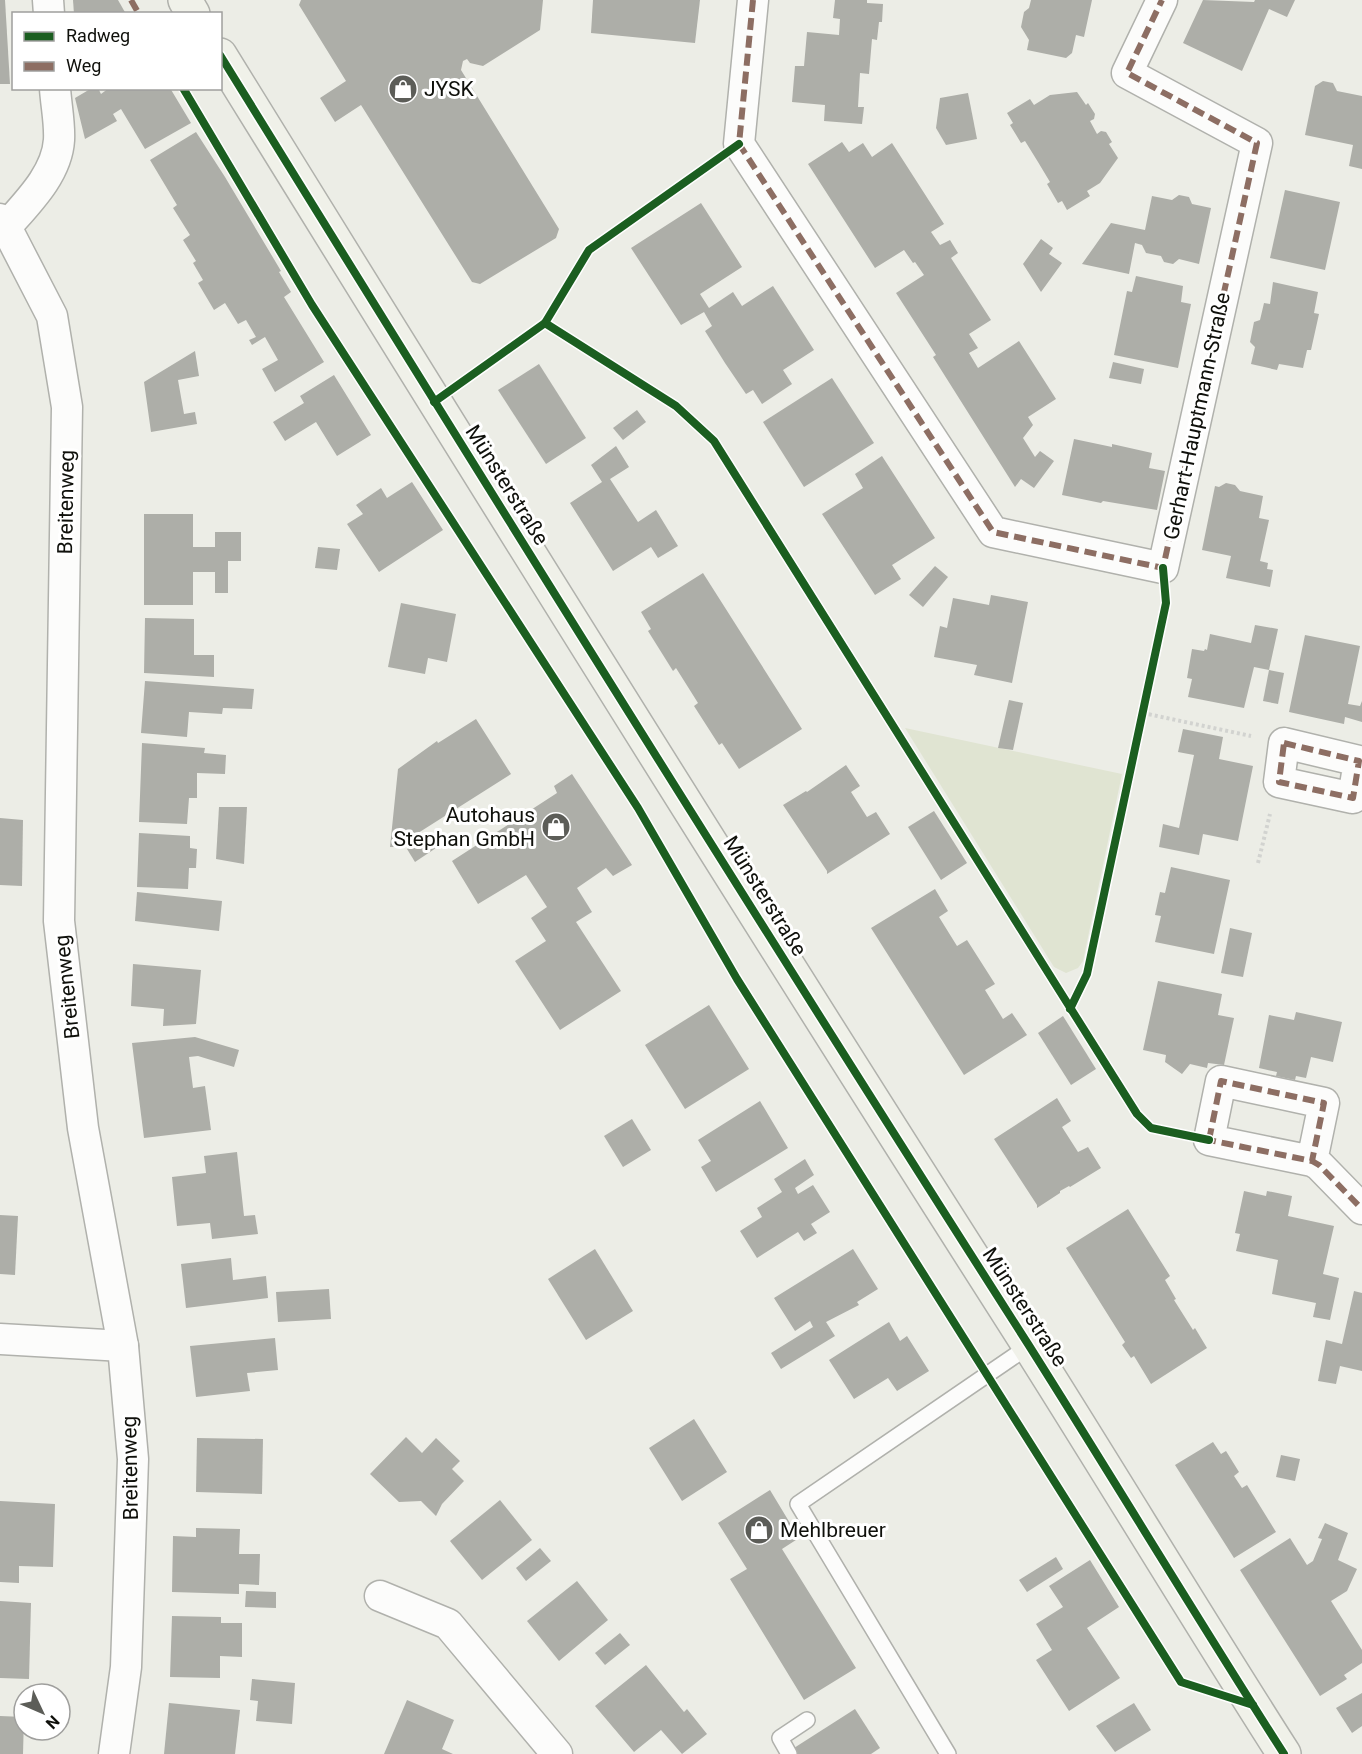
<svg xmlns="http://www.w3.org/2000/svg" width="1362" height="1754" viewBox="0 0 1362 1754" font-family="Roboto,sans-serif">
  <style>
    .green { fill: #e0e4d2 }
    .building { fill: #adaea8 }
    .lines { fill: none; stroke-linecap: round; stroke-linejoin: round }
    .service-casing { stroke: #b0b1ac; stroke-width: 18 }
    .minor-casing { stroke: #b0b1ac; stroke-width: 33 }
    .secondary-casing { stroke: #b0b1ac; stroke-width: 36 }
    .path { stroke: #d2d3d0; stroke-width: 4; stroke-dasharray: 3 3; stroke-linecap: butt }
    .service { stroke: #fcfcfb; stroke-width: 15 }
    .minor { stroke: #fcfcfb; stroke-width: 30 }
    .secondary { stroke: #f0f1e9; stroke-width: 33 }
    .quiet { stroke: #8d6e63; stroke-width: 6; stroke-dasharray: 12 6; stroke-linecap: butt }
    .cycleway-casing { stroke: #fff; stroke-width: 11 }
    .cycleway { stroke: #1b5e20; stroke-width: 8 }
    .labels { text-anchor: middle; stroke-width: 6; stroke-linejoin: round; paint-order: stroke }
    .poi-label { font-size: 21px; fill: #0f100b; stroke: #fff; text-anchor: start }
    .street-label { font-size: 21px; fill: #0f100b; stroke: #fff }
  </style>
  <rect width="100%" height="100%" fill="#ecede6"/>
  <polygon class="green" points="905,728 1122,774 1083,961 1078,968 1066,973 1054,967"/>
  <g class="building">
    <polygon points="0,0 5,0 10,84 0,84"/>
    <polygon points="73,0 118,0 126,14 74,14"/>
    <polygon points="301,0 543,0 540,30 483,66 470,63 467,59 463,61 461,70 559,229 556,238 480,284 472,282 361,105 335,122 320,98 346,81 299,5"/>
    <polygon points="593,0 700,0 695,43 591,33"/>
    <polygon points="835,0 867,0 867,3 883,4 882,22 879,22 877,40 872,39 869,74 860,73 858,107 864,107 862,124 824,121 825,105 792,102 795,66 804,66 807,32 839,35 840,19 833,18"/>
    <polygon points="1031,0 1092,0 1084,37 1076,35 1072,53 1066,58 1027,50 1029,40 1021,27 1024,12 1029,8"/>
    <polygon points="1203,0 1254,2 1255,0 1295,0 1287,17 1269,9 1242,71 1183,43"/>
    <polygon points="1323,81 1333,83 1337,91 1362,96 1362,169 1349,166 1353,145 1305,135 1315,86"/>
    <polygon points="92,88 98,88 101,94 109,88 170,88 191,123 145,149 121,109 113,114 117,121 85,139 75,98"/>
    <polygon points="1077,92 1086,105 1088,103 1095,114 1094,119 1090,121 1097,134 1101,131 1106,132 1112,142 1109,144 1118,158 1100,183 1087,191 1090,196 1067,210 1062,201 1058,203 1047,184 1050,182 1038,162 1025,141 1021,143 1010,125 1013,123 1007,113 1030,99 1034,105 1050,95"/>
    <polygon points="968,93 977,139 946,145 936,128 940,98"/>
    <polygon points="196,132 225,177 281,271 279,272 291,292 284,297 324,362 275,392 262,369 278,360 265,337 252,345 249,340 256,337 246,320 238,324 225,303 214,310 198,283 203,280 193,263 196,261 183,240 190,235 173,208 177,205 150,160"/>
    <polygon points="842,142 849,152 863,143 872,157 892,143 944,224 931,232 940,245 950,240 958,253 951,258 991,320 969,334 978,348 969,353 978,368 1019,341 1056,399 1028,417 1033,425 1023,438 1035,457 1040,451 1054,461 1034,488 1021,479 1015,487 933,357 936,355 896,293 924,275 915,262 913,263 904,250 875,268 808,164"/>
    <polygon points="1285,190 1340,202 1325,270 1270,258"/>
    <polygon points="1179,195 1189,197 1192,204 1211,208 1199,264 1179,259 1173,264 1164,262 1161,256 1146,253 1142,245 1135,243 1129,274 1082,264 1111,223 1145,230 1152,196 1172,200"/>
    <polygon points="701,203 742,267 700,294 709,308 733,292 742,306 773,286 814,350 783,370 792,384 762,404 753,390 746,394 725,363 705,331 712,326 704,312 681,325 631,248"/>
    <polygon points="1041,239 1053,248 1049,254 1062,263 1041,292 1023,264"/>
    <polygon points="1136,276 1183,286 1181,302 1191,304 1178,368 1114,355 1127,291 1132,292"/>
    <polygon points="1273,282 1318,292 1314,313 1319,314 1311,350 1307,350 1303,368 1279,364 1277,370 1251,364 1255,347 1250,342 1254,322 1260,320 1264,303 1270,304"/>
    <polygon points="195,351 199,376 178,380 184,414 195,412 197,424 151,432 144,382"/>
    <polygon points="1113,362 1144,369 1141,384 1109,378"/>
    <polygon points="539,364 586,438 546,464 498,390"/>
    <polygon points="334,375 371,435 337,456 316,422 285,441 273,422 304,403 300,396"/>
    <polygon points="832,378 874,443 804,487 763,422"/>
    <polygon points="637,410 646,422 623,440 613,428"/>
    <polygon points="1074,439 1112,447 1112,444 1152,453 1149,468 1165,471 1157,510 1103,501 1101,503 1062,495"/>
    <polygon points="616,446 629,467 610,479 638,522 656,510 678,546 658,558 651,547 613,571 570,503 602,482 591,465"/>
    <polygon points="882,456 935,538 892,565 901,579 875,595 822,514 863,488 855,474"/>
    <polygon points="412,482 443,530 379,572 347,524 363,514 356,505 381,488 387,498"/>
    <polygon points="1226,483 1235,485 1240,491 1263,496 1259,518 1269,520 1260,561 1268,563 1267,569 1273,570 1270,587 1226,578 1231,556 1202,550 1215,486 1219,487"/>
    <polygon points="144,514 193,514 193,547 215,547 215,532 241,532 241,561 228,561 228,593 215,593 215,572 193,572 193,605 144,605"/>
    <polygon points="318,547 340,549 337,570 315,568"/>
    <polygon points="935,566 948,577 923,607 909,595"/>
    <polygon points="703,573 802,729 739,769 722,743 719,745 694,706 698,703 676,668 673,671 648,631 651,629 641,612"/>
    <polygon points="991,595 1028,602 1012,683 974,675 977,665 934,657 940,626 947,628 953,598 989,605"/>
    <polygon points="401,603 456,614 447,662 428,658 425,674 388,667"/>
    <polygon points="145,618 194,619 194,655 214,655 214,677 144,673"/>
    <polygon points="1255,625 1278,629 1269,670 1254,667 1244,708 1188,697 1192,679 1187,678 1192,649 1204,651 1205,649 1207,650 1210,634 1251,643"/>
    <polygon points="1305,635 1360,646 1348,704 1360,706 1362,701 1362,722 1345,717 1344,724 1289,712"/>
    <polygon points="1269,670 1284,673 1278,704 1263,701"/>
    <polygon points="145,681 254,689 252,709 223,708 222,714 189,712 187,737 141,733"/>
    <polygon points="1009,700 1023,703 1013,750 998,748"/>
    <polygon points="476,719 511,774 396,847 390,847 398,769 437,741 438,743"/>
    <polygon points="1183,729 1223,737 1219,759 1253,766 1238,841 1203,834 1199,855 1159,847 1163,824 1179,828 1194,755 1178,752"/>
    <polygon points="142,743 205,748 204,753 226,755 225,774 197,773 197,798 189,798 187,824 139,822"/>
    <polygon points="846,765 860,786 851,792 867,817 876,812 890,834 827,874 827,871 783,805 806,791 807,792"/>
    <polygon points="572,774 632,865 613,876 606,868 577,888 592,912 576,922 621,991 560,1030 515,961 546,941 531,918 547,907 526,875 478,904 452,861 557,793 554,786"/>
    <polygon points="219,807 247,807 244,864 216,859"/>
    <polygon points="934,811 967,863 941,880 908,827"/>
    <polygon points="0,818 23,820 22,886 0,885"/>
    <polygon points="139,833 190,836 190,848 197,849 196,868 189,868 188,889 137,887"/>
    <polygon points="427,836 436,848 415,862 407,849"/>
    <polygon points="1171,867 1230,880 1214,954 1155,942 1161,916 1155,915 1160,892 1165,893"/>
    <polygon points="935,889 948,911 939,917 957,946 967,940 995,984 985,990 1003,1019 1012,1013 1027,1035 964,1075 871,928"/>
    <polygon points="137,892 222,901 219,931 135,921"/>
    <polygon points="1230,928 1252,933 1243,977 1221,973"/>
    <polygon points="133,964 201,970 196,1024 163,1026 164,1009 131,1006"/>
    <polygon points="1158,981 1222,994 1218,1015 1234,1018 1224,1065 1208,1063 1207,1068 1190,1064 1182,1074 1165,1062 1166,1055 1143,1050"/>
    <polygon points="709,1005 749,1069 685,1109 645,1045"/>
    <polygon points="1296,1012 1342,1022 1333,1062 1311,1057 1306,1078 1296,1076 1295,1080 1276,1076 1277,1072 1259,1068 1269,1015 1294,1020"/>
    <polygon points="1063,1016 1096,1069 1071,1085 1038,1033"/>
    <polygon points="195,1037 239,1050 234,1067 198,1056 189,1057 193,1088 205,1086 211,1130 144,1138 132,1043"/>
    <polygon points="1057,1098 1071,1121 1062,1127 1078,1152 1088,1147 1101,1168 1070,1187 1069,1186 1060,1191 1060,1193 1037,1208 1037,1205 994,1139"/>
    <polygon points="760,1101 788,1148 716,1192 701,1167 711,1161 698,1140"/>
    <polygon points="632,1119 651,1150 623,1167 604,1136"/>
    <polygon points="237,1152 244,1216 255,1215 258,1234 212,1239 210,1223 177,1226 172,1177 206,1173 204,1156"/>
    <polygon points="805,1159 814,1175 795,1188 798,1194 813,1185 830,1212 811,1224 817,1233 804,1241 798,1232 757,1258 740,1231 762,1217 757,1208 782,1192 774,1179"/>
    <polygon points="1244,1191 1266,1196 1267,1191 1292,1196 1288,1216 1334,1226 1323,1274 1339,1278 1330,1320 1313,1317 1316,1303 1272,1294 1278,1260 1236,1251 1240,1234 1235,1233"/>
    <polygon points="1128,1209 1170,1276 1165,1280 1176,1299 1174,1300 1193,1330 1195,1328 1207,1348 1151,1384 1134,1356 1131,1358 1122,1345 1125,1342 1066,1248"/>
    <polygon points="0,1215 18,1216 15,1275 0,1274"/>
    <polygon points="595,1249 633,1311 586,1340 548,1279"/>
    <polygon points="853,1249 878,1289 857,1302 859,1305 826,1322 835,1336 781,1369 771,1353 813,1327 810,1321 795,1331 774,1298"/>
    <polygon points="231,1258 233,1280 266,1276 268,1298 186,1308 181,1264"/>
    <polygon points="329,1289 331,1319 278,1322 276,1292"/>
    <polygon points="1354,1291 1362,1293 1362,1371 1340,1366 1336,1384 1318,1381 1326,1340 1342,1344"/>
    <polygon points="889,1322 900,1341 907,1336 929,1371 897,1391 888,1378 854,1399 829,1360"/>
    <polygon points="275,1338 278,1370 247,1373 250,1391 196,1397 190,1346"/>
    <polygon points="694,1419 727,1472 682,1501 649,1448"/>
    <polygon points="406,1437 422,1453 436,1438 460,1461 452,1469 464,1481 442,1504 436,1516 421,1501 399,1502 370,1474"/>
    <polygon points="197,1438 263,1439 262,1494 196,1492"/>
    <polygon points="1213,1442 1221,1454 1226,1451 1239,1472 1234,1476 1242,1488 1247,1485 1276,1532 1234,1558 1175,1465"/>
    <polygon points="1281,1455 1300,1459 1295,1481 1276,1477"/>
    <polygon points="770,1490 799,1538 782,1549 856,1668 804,1700 730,1579 747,1569 718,1523"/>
    <polygon points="500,1500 532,1540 482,1580 450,1541"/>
    <polygon points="0,1501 55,1504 53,1567 19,1566 19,1583 0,1582"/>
    <polygon points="1325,1523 1348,1533 1338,1560 1357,1569 1347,1591 1331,1601 1362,1650 1362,1663 1344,1675 1347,1679 1320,1696 1240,1570 1290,1538 1307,1565 1313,1561 1322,1539 1318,1538"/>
    <polygon points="196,1528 240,1529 239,1554 260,1554 259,1585 239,1584 239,1594 172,1592 173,1536 196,1537"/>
    <polygon points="540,1548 551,1561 526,1581 516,1568"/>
    <polygon points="1056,1557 1063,1569 1027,1592 1019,1580"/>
    <polygon points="1090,1560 1119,1607 1087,1628 1120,1678 1069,1711 1036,1660 1052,1650 1036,1624 1063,1607 1049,1586"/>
    <polygon points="577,1581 608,1620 559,1661 527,1621"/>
    <polygon points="246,1591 276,1592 276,1608 245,1607"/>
    <polygon points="0,1601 31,1603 29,1679 0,1678"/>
    <polygon points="172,1616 221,1617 221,1623 242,1623 242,1657 220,1656 220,1678 170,1677"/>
    <polygon points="620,1633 630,1645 605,1665 595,1653"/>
    <polygon points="646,1665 684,1712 687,1709 707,1734 682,1754 661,1730 634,1752 595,1706"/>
    <polygon points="252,1679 295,1683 292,1724 256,1721 258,1701 250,1700"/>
    <polygon points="1362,1693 1362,1726 1352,1733 1336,1708"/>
    <polygon points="407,1700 454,1720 442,1749 453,1754 384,1754"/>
    <polygon points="169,1703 240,1710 235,1754 164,1754"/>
    <polygon points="1134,1703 1151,1730 1115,1752 1096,1726"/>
    <polygon points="855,1709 880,1748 871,1754 798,1754 794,1748"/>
    <polygon points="0,1716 24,1717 23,1754 0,1754"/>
  </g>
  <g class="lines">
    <g class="service-casing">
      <g id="service">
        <polyline points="789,1754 780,1738 807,1720"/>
        <polyline points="948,1754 798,1504 1029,1346"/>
      </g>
    </g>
    <g class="minor-casing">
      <g id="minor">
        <polyline points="48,0 49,14"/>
        <polyline points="753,0 739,144 993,532 1163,568 1257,143 1127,73 1162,0"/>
        <polyline points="0,219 6,227 52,316 67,407 59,921 83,1128 123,1346 133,1459 126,1667 114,1754"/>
        <path d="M6 227C27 203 57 174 59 140 60 123 56 105 55 88"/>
        <polygon points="1284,743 1359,761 1353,798 1279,782"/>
        <polyline points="1312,1161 1324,1103 1221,1081 1209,1140 1312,1161 1319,1165 1362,1209"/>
        <polyline points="0,1339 123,1346"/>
        <polyline points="380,1596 448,1624 557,1754"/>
      </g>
    </g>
    <g class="secondary-casing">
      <g id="secondary">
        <polyline points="185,0 193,14"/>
        <path d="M220 55C487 487 755 917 1028 1344 1114 1480 1197 1618 1284 1754"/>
      </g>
    </g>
    <g class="path">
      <polyline points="1143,713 1251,736"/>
      <polyline points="1258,863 1270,814"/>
    </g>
    <use href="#service" class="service"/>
    <use href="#minor" class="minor"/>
    <use href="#secondary" class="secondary"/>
    <g class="quiet">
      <polyline points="131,0 139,14"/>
      <polyline points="753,0 739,144 993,532 1163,568 1257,143 1127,73 1162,0"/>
      <polygon points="1284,743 1359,761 1353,798 1279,782"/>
      <polyline points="1204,1139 1312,1161 1319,1165 1362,1209"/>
      <polyline points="1209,1140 1221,1081 1324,1103 1312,1161"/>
    </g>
    <g class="cycleway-casing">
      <g id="cycleway">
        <path d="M220 55C487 487 755 917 1028 1344 1114 1480 1197 1618 1284 1754"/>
        <polyline points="183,88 312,305 638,808 737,979 1181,1682 1253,1705"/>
        <polyline points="545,323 589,250 739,144"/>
        <polyline points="434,402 545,323 676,406 714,441 1137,1114 1151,1128 1209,1140"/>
        <polyline points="1070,1009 1087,974 1166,603 1163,568"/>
      </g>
    </g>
    <use href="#cycleway" class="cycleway"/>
  </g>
  <defs>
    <g id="shop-disc" transform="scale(1.5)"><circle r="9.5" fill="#5c5d58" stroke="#fff"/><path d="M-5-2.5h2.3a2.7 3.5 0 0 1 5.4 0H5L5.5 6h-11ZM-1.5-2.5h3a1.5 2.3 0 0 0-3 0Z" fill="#fff"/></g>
  </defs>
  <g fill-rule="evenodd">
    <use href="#shop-disc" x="403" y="89"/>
    <use href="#shop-disc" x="556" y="827"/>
    <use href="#shop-disc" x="759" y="1530"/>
  </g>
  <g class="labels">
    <g class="poi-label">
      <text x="424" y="96">JYSK</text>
      <text x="535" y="822" text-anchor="end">Autohaus<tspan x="535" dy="24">Stephan GmbH</tspan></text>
      <text x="780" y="1537">Mehlbreuer</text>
    </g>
    <g class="street-label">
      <text transform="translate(1197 416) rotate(-78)" y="7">Gerhart-Hauptmann-Straße</text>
      <text transform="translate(507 485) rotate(58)" y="7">Münsterstraße</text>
      <text transform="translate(66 502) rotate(-89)" y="7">Breitenweg</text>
      <text transform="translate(765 896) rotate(58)" y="7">Münsterstraße</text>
      <text transform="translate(67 987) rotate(-96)" y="7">Breitenweg</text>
      <text transform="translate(1025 1307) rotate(57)" y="7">Münsterstraße</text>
      <text transform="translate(130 1468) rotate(-91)" y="7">Breitenweg</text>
    </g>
  </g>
  <rect x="12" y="12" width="210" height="78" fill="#ffffff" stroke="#9f9f9d" stroke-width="1.5"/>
  <rect x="24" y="32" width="30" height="9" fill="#1b5e20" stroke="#9f9f9d" stroke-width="1.5"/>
  <text x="66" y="42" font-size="18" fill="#0f100b">Radweg</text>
  <rect x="24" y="62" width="30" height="9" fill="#8d6e63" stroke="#9f9f9d" stroke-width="1.5"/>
  <text x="66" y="72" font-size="18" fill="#0f100b">Weg</text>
  <g transform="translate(42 1712) rotate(134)"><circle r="28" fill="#ffffff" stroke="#9f9f9d" stroke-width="1.5"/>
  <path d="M0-4.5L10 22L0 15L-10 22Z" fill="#5c5d58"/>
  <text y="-9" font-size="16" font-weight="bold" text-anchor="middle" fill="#0f100b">N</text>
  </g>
</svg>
